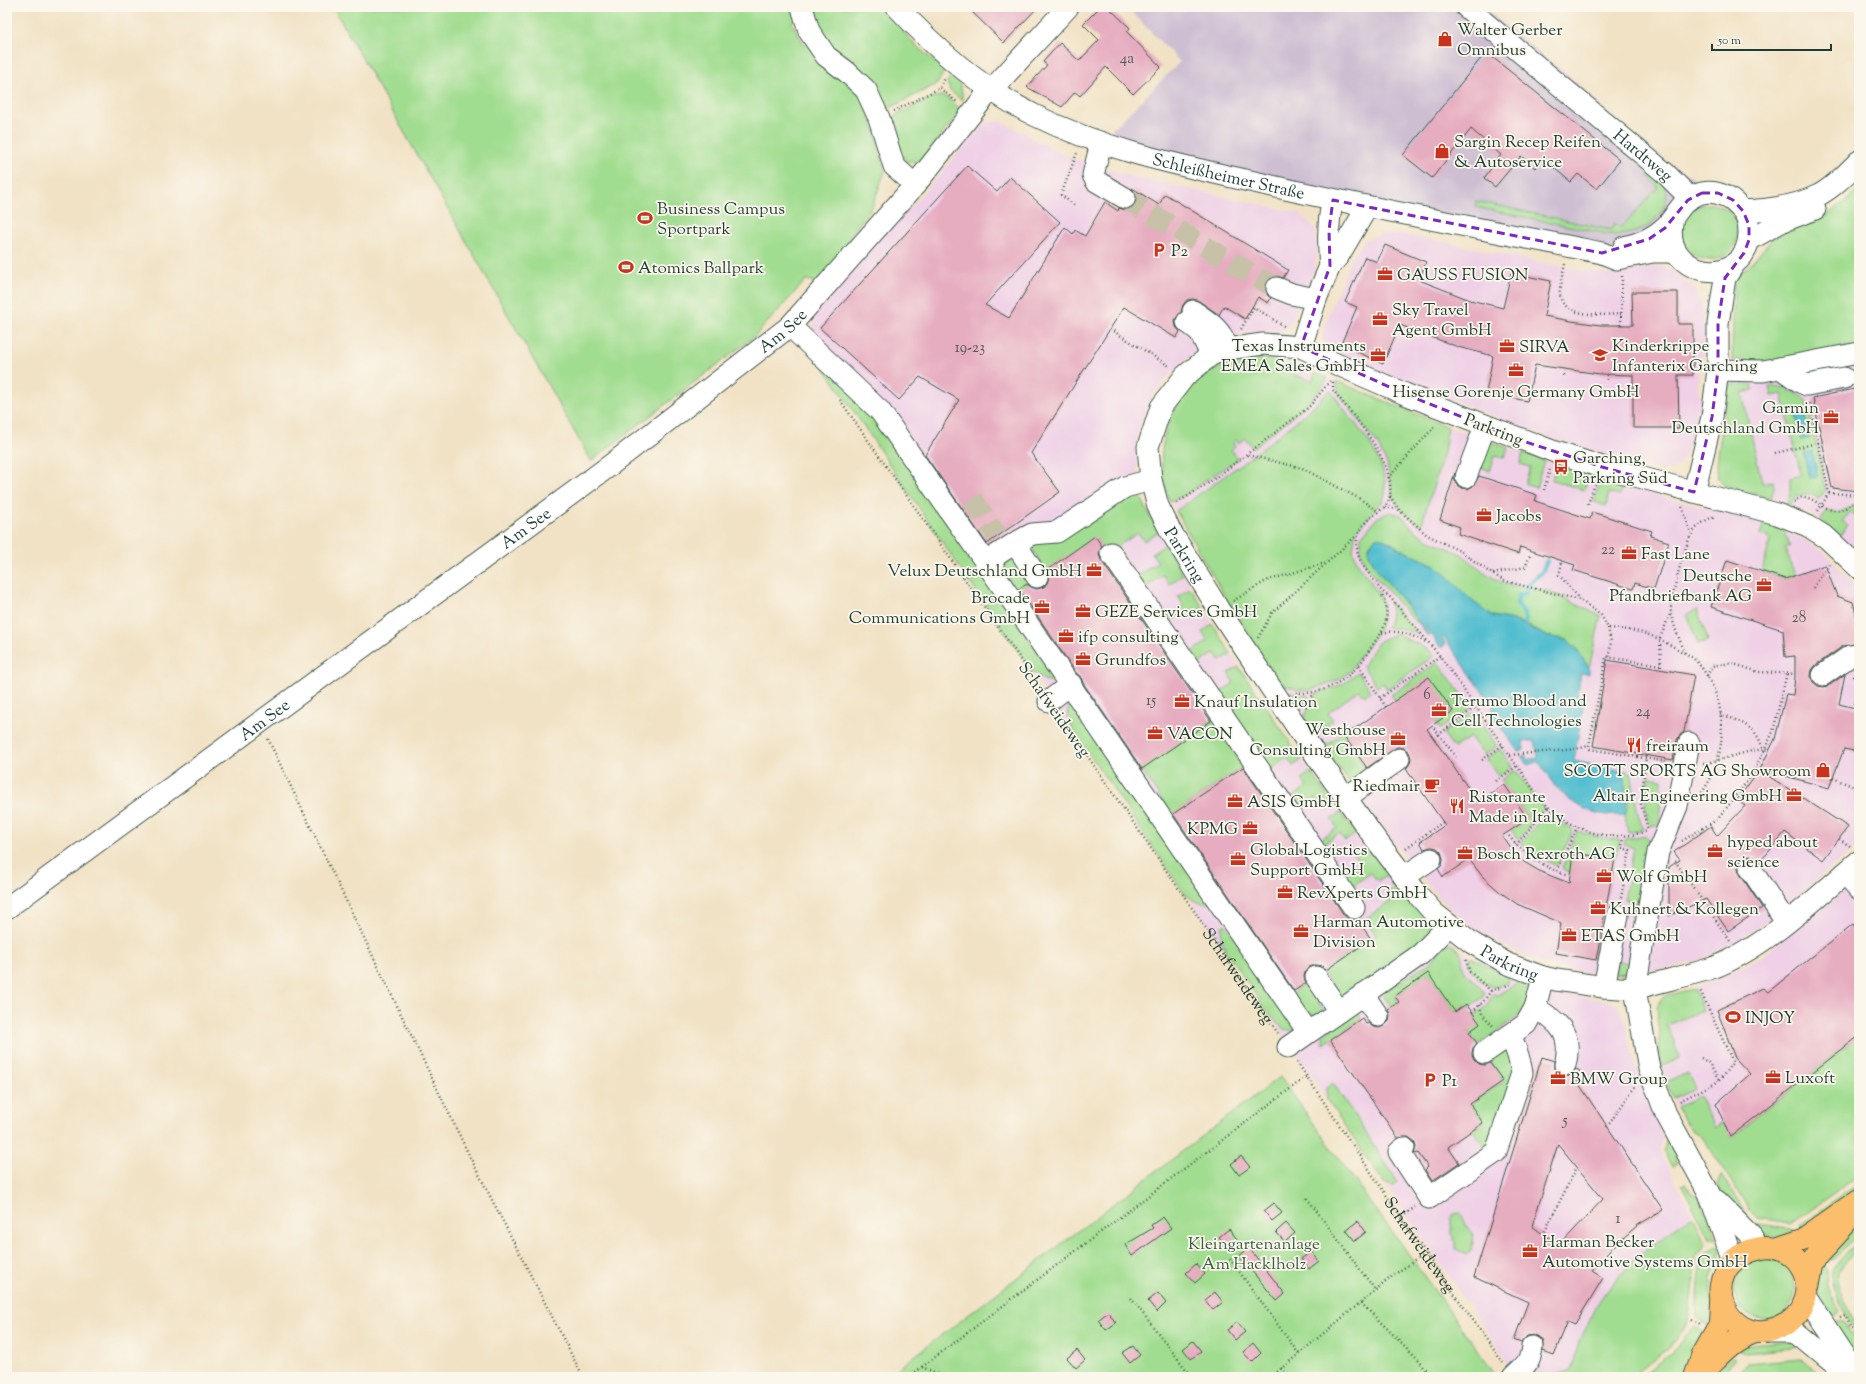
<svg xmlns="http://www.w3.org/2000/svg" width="1866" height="1384" viewBox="0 0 1866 1384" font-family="'Sorts Mill Goudy',serif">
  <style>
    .built { fill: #efd0e6 }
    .industrial { fill: #cdbed2 }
    .green { fill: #a1dd90; stroke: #608d62 }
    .water { fill: #53becf; stroke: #397e82 }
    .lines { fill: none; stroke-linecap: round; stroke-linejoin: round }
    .stream { stroke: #53becf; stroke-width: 4.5 }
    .building { fill: #e6acc0; fill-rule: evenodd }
    .minor-tunnel { stroke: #c7c1a8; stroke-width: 21; stroke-dasharray: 21 10; stroke-linecap: butt }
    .minor-casing { stroke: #3e564a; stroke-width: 23 }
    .major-casing { stroke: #3e564a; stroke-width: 24 }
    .path { stroke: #3e564a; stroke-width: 2.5; stroke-dasharray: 1 3; stroke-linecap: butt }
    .minor { stroke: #fff; stroke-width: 21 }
    .major { stroke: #fabe6d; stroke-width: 22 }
    .marked { fill: none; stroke: #7b2cbf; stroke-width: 3; stroke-dasharray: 8 5; stroke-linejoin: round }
    .labels { text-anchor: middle; stroke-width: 3.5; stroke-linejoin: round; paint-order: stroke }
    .number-label { font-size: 15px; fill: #515957 }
    .poi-label { font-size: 17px; fill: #1f3d34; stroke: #fbf7ec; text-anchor: start }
    .street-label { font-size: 17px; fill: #1f3d34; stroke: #fbf7ec }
    .park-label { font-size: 17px; fill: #395d46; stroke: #fbf7ec }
  </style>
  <rect width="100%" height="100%" fill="#fbf7ec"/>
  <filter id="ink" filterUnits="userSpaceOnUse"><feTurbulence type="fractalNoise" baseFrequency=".025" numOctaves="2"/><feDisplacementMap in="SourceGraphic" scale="8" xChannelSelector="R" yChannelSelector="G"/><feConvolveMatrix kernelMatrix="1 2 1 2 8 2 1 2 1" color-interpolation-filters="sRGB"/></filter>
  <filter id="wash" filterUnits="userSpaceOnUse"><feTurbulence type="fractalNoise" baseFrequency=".012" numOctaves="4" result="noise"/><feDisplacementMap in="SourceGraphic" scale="16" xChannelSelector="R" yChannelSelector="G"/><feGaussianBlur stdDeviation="0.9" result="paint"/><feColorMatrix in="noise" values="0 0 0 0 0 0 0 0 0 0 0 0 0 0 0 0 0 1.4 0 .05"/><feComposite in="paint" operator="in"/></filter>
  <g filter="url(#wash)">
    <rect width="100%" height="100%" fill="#f1e2c5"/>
    <g class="built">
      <polygon points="1001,121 1058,152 1093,165 1133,177 1299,213 1313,226 1316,232 1317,252 1314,271 1289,325 1282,331 1234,335 1203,348 1187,358 1163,382 1154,394 1141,421 1136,444 1138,492 1158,532 1231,654 1302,760 1366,847 1434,927 1460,950 1509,977 1552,992 1610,1001 1617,1005 1623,1014 1635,1066 1660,1131 1662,1138 1660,1150 1693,1216 1668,1232 1592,1315 1571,1369 1546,1377 1520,1377 1511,1367 1226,951 957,564 821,363 813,329 814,312 904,209 907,212 970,139 987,122"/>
      <polygon points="1381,234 1404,235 1448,243 1579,270 1617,274 1629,273 1655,266 1669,269 1691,285 1696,292 1698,300 1701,303 1705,335 1704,356 1699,361 1698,392 1702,397 1701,410 1697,425 1682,460 1678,466 1671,470 1661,470 1565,443 1477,410 1346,358 1324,344 1322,334 1332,304 1352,257 1365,240"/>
      <polygon points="1859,345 1859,552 1811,514 1771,498 1730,488 1723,484 1718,479 1716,470 1732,360"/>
      <polygon points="1256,358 1281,359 1448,427 1589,475 1664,497 1764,522 1784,529 1823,551 1859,589 1859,845 1765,923 1737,942 1696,961 1661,970 1614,974 1591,973 1545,964 1491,940 1470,926 1439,898 1395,843 1299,713 1224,595 1169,498 1162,475 1162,452 1164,434 1171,415 1193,384 1210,371 1244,360"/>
      <polygon points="1859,879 1859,1036 1730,1137 1715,1128 1700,1097 1677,1107 1666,1082 1661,1066 1658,1047 1660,1032 1657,1007 1662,999 1667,995 1694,989 1736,971 1762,956"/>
    </g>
    <polygon class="industrial" points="1127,7 1482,7 1577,83 1603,109 1673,166 1693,177 1710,231 1600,253 1099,147 1112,130 1180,62"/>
    <g class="green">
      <polygon points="333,7 788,7 796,18 792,23 804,45 807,43 860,94 874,128 885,171 872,207 850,236 856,242 819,282 806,280 755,336 591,461"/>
      <polygon points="815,7 883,7 916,46 945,70 937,84 888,109 882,96 875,86 835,54 816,26"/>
      <path d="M951 76C960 81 963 90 962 100L950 91 947 82Z"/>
      <polygon points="941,96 949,98 961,110 923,158 918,162 906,161 901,153 890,121 894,116 933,97"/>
      <path d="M1650 173C1654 176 1659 179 1663 182 1674 196 1659 220 1646 227 1634 234 1621 236 1608 234L1475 207 1476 201 1606 229H1612L1614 223 1621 228 1658 187 1648 176Z"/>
      <polygon points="1859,190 1859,345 1779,362 1732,360 1734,287 1732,279 1749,266 1773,238 1799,224 1822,218 1845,202"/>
      <circle cx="1710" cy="232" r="28"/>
      <path d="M1256 358 1281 359 1293 364 1290 373 1312 381 1315 373 1328 378C1314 404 1275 429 1253 448L1245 438 1239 443 1236 440 1233 443 1235 446 1231 450 1238 459 1183 496 1170 501C1150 455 1167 398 1210 372 1224 363 1240 360 1256 358Z"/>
      <polygon points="821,363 871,411 1057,680 1054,682 1044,680 1031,670 957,564"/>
      <polygon points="1336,381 1448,427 1444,453 1421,526 1401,509 1393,497 1387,464 1378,445 1339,394"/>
      <polygon points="1734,384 1752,385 1753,390 1742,393 1762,483 1773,481 1774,487 1771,498 1730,488 1723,484 1718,479 1717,462 1728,387"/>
      <path d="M1770 386C1781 387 1801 393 1807 402L1826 490 1818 498C1807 491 1798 493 1790 504H1786L1790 495V478L1801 475 1782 394 1772 396Z"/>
      <path d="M1330 390 1370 443 1382 467 1385 481V495L1382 502 1356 531 1353 550 1358 564 1379 594 1382 601 1383 615 1379 630 1348 673 1340 679 1311 690H1299L1279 683 1224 595 1176 511C1228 473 1284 436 1330 390Z"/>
      <polygon points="1486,440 1508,448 1504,458 1495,456 1490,471 1478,466"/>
      <polygon points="1523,453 1544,460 1536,488 1525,484 1530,467 1520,464"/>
      <polygon points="1556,464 1589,475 1584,490 1552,480"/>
      <polygon points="1601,478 1623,485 1619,496 1609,493 1606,506 1594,502"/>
      <polygon points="1138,492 1158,532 1144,541 1138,533 1107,553 1095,537 1046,571 1028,543 1126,494"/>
      <polygon points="1855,505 1855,516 1850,512 1842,521 1847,525 1840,536 1821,521 1827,510 1838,513"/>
      <polygon points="1390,512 1401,515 1413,529 1425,538 1461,554 1487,574 1504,584 1548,591 1601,616 1589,668 1576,648 1567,640 1546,636 1524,623 1492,616 1471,600 1437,566 1404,551 1389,541 1370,544 1368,550 1370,556 1418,622 1416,623 1366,566 1360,550 1361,537 1378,517"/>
      <polygon points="1764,522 1784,529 1790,546 1785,548 1795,575 1785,579 1762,571 1770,541 1768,537 1760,534"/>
      <polygon points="1166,544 1183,575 1169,584 1163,575 1139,592 1131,580 1158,562 1152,554"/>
      <polygon points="1012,556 1030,582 1013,594 1003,561"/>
      <polygon points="1191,588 1205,611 1193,619 1187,610 1163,627 1160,622 1184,606 1178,596"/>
      <path d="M1389 601 1419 635 1400 628H1387C1391 618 1392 611 1389 601Z"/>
      <polygon points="1697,610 1708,640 1698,644 1687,614"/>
      <polygon points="1213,624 1231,654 1220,661 1215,653 1193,668 1185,657 1208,641 1202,632"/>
      <path d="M1399 635 1429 650 1434 656 1387 689 1383 683 1377 687 1363 666C1373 649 1377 636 1399 635Z"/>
      <polygon points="1438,662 1471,708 1440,729 1436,723 1453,711 1395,700 1391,695"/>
      <polygon points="1239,667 1302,760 1293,766 1287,758 1264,774 1212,697 1234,683 1228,673"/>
      <polygon points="1358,672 1371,691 1364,696 1359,690 1328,713 1333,720 1315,735 1303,719 1316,694 1343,684"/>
      <polygon points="1285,692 1309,696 1299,713"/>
      <polygon points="1073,702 1210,902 1207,904 1195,901 1185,894 1073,730 1067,715 1069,704"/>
      <polygon points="1473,712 1497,746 1484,755 1470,737 1454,748 1443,733"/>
      <polygon points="1219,716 1250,762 1172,815 1141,769"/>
      <polygon points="1352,725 1354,729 1344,736 1368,770 1350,784 1324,747"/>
      <polygon points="1500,749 1512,767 1498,776 1486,759"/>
      <polygon points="1515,770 1544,809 1518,839 1511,830 1528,818 1501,780"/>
      <polygon points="1624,771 1631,772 1638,814 1643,829 1628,833 1625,815 1629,804 1623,784"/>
      <polygon points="1311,772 1331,801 1322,807 1315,798 1292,814 1283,803 1307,787 1301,779"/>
      <path d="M1649 777 1662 779 1659 824 1650 826C1643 806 1645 798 1649 777Z"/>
      <polygon points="1340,813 1356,834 1345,841 1339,833 1316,849 1313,845 1337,828 1331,819"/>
      <polygon points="1547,813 1563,825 1573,830 1557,866 1535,855 1521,842"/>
      <polygon points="1577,831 1597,837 1620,840 1615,859 1573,853 1571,873 1562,868"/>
      <polygon points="1646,835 1654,851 1643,911 1632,909 1634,902 1624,900 1634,848 1624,845 1626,839"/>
      <polygon points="1366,847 1388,874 1378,881 1371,873 1345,891 1338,880 1361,864 1354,855"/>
      <polygon points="1397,886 1434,927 1417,945 1340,999 1323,972 1376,935 1365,919 1391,901 1386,893"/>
      <polygon points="1631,915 1642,917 1633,973 1614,974 1618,962 1628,963 1634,923 1630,922"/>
      <polygon points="1225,924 1297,1029 1294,1031 1284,1029 1266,1010 1226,951 1221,937 1222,926"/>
      <path d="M1446 944H1451C1469 956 1457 961 1467 974 1473 981 1481 985 1485 993L1482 998 1469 1008 1466 1004 1455 1012 1428 973 1395 996 1398 1002 1391 1007 1382 993 1431 962Z"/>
      <path d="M1471 957 1509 977 1508 982C1503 984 1498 988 1493 987 1482 984 1468 971 1468 959Z"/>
      <polygon points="1519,981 1529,985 1532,991 1522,1013 1478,1045 1469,1032 1474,1016 1486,1007 1493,994 1499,995"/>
      <polygon points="1306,983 1324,1011 1317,1014 1306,1013 1290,994"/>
      <polygon points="1694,989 1703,1010 1668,1025 1680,1059 1661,1066 1658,1047 1660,1032 1657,1007 1662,999 1667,995"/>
      <polygon points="1355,1009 1362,1018 1324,1044 1323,1035"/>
      <polygon points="1859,1036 1859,1176 1791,1224 1758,1219 1751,1212 1707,1144 1701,1136 1690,1131 1677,1107 1700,1097 1715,1128 1724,1122 1731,1137"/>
      <polygon points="1508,1047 1518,1065 1489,1153 1473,1130 1483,1123 1470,1104 1503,1082 1489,1060"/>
      <polygon points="1688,1073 1695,1088 1673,1098 1666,1082"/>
      <polygon points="1280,1077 1497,1377 887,1377"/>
      <polygon points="1333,1083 1398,1182 1394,1185 1384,1183 1327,1100 1326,1088"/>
      <polygon points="1667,1137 1676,1153 1676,1165 1673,1167 1664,1150"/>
      <polygon points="1721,1175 1749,1217 1749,1220 1732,1209 1717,1186"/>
      <polygon points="1685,1183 1690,1192 1700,1198 1717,1238 1709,1238 1682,1185"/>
      <polygon points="1859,1184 1859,1194 1805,1232 1800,1226"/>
      <path d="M1460 1213C1467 1219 1465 1226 1473 1233L1471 1251 1466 1255 1456 1249V1242L1451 1235V1218L1454 1214Z"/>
      <path d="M1693 1216 1706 1244 1696 1257 1690 1309 1685 1328 1668 1348 1632 1377H1546L1571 1369C1577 1351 1583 1331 1592 1315 1615 1272 1653 1242 1693 1216Z"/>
      <polygon points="1859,1219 1859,1234 1831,1259 1828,1259"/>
      <polygon points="1757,1225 1791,1229 1795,1231 1781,1238 1763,1235 1749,1228"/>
      <path d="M1859 1242V1249C1829 1275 1834 1280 1851 1313 1856 1321 1859 1327 1859 1336 1851 1320 1826 1286 1833 1268 1838 1257 1850 1249 1859 1242Z"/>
      <path d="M1719 1245 1720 1258 1711 1278 1710 1328 1697 1317C1695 1309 1699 1267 1702 1259 1705 1252 1713 1248 1719 1245Z"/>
      <circle cx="1764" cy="1289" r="31"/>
      <path d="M1821 1261 1827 1271 1828 1288 1840 1311 1838 1314 1825 1320C1818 1299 1815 1282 1821 1261Z"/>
      <polygon points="1842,1320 1846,1322 1859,1346 1859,1367 1830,1324"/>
      <polygon points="1693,1327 1697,1327 1707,1335 1679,1377 1641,1377 1671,1354"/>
      <polygon points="1789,1342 1800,1344 1799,1347 1794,1348 1745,1353 1738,1348 1745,1345"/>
      <polygon points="1733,1356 1733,1361 1720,1377 1710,1377"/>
      <polygon points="1802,1358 1824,1377 1735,1377 1747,1363"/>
    </g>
    <g class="water">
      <polygon points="1804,412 1810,438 1801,440 1796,415"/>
      <polygon points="1812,451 1818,476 1809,478 1804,453"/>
      <path d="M1380 537 1404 551 1437 566 1471 600 1492 616 1514 620 1546 636 1567 640 1576 648 1589 668V674L1581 673 1577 699 1584 700 1574 761 1624 771C1623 787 1630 800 1625 815 1584 819 1557 796 1539 761L1528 765 1521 756H1526L1528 760 1538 757 1535 741H1523L1524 750 1518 751 1489 712 1494 708 1444 637 1442 638 1446 644 1441 648 1426 626 1425 627 1430 635 1428 637C1419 623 1410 609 1399 596 1388 582 1372 568 1368 550L1374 539Z"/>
    </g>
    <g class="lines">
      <polyline class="stream" points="1524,623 1526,620 1523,612 1517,604 1519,595 1526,593 1529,584 1542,572 1547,561"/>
    </g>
    <g id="blocks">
      <g class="building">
        <polygon points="967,7 1038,7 1004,43"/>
        <polygon points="1100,7 1108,7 1130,28 1127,32 1161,67 1133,94 1106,67 1080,96 1075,92 1062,107 1027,87 1047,65 1043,62 1060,43 1079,61 1099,40 1083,24"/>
        <polygon points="1486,52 1620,160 1597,189 1578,174 1571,182 1543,159 1535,168 1521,156 1495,187 1484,178 1501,155 1471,129 1432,178 1403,155"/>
        <polygon points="967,166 997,192 1010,177 1060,222 985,305 1009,318 1065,227 1073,234 1075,230 1085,236 1105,202 1118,211 1119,208 1125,210 1131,209 1135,204 1137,198 1132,188 1159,205 1165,194 1288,270 1283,278 1276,276 1269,279 1266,284 1265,289 1267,295 1271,298 1268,303 1258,297 1245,319 1224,306 1219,315 1199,301 1193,299 1187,300 1183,305 1181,312 1175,320 1176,327 1180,332 1176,338 1124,307 1031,453 1060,492 987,544 925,455 959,400 920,377 899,400 820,328"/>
        <polygon points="1385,245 1426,262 1419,280 1470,300 1503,308 1511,273 1551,281 1544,316 1571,321 1601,325 1633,325 1632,292 1678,292 1678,324 1693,324 1693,375 1678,375 1679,428 1633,428 1633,375 1600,374 1535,365 1527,401 1486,393 1493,356 1458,347 1400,325 1383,364 1341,344 1357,307 1345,302 1365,257 1377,262"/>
        <polygon points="1859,388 1859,491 1832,488 1813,398"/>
        <polygon points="1455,473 1454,479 1457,484 1462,488 1468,489 1473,486 1479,476 1537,495 1535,501 1590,519 1592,512 1652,531 1650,536 1669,542 1654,589 1635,583 1633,589 1573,570 1575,565 1520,547 1518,554 1458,534 1460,527 1440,520"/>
        <polygon points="1095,536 1102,546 1099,554 1101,560 1211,721 1142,769 1083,683 1081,677 1077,674 1019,589 1027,584 1031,587 1037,589 1044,587 1047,583 1049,577 1047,570"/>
        <polygon points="1727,560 1785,579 1825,565 1837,596 1853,602 1859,627 1859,643 1843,646 1816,665 1812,670 1811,676 1813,682 1818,686 1824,687 1830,685 1845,674 1839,704 1859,709 1859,752 1844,749 1829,788 1760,769 1775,739 1786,694 1793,695 1795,677 1795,656 1785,657 1783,630 1711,607"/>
        <polygon points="1607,660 1694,675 1684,732 1680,735 1677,740 1673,760 1593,746"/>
        <polygon points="1429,677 1453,711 1427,729 1478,802 1504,784 1528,819 1502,836 1511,849 1524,862 1541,872 1569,883 1573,853 1615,859 1596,960 1556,953 1561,923 1517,904 1500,892 1482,876 1469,859 1443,877 1438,869 1442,865 1443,859 1441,852 1437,848 1431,847 1424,849 1420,842 1445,825 1406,769 1410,763 1411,758 1409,752 1404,748 1397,747 1367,768 1344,736"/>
        <polygon points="1243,767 1344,915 1349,919 1357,919 1371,939 1326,970 1322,966 1316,965 1309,967 1305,972 1304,977 1306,983 1294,991 1173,814"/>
        <polygon points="1759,770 1848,827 1823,860 1785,832 1766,855 1759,861 1755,857 1750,856 1743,858 1739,862 1738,868 1740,874 1762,908 1728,931 1706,899 1669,916 1669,867 1680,860 1674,852 1711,826 1717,836 1745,806 1737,800"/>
        <polygon points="1853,924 1859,932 1859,1036 1730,1137 1716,1104 1750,1074 1735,1058 1717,1010 1763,988 1768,992"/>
        <polygon points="1428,973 1455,1012 1466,1004 1472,1012 1480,1024 1469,1032 1477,1043 1473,1048 1472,1054 1474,1059 1479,1064 1485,1065 1490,1063 1503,1081 1470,1104 1483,1123 1448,1147 1459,1163 1432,1181 1425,1170 1428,1167 1418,1153 1414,1154 1416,1147 1414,1141 1408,1137 1398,1138 1330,1040 1362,1018 1366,1024 1368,1023 1373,1027 1379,1028 1384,1026 1389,1021 1390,1015 1388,1009 1399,1002 1395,996"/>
        <path d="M1542 1057 1554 1061V1069L1557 1074 1562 1077 1569 1076 1576 1069 1580 1071 1577 1081 1663 1210 1638 1225 1613 1247 1592 1271 1603 1278 1575 1324 1568 1321 1554 1355 1543 1351V1342L1540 1338 1534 1335 1527 1336 1521 1343 1514 1340 1528 1302 1474 1277ZM1558 1144 1603 1199 1559 1246 1532 1226Z"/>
        <polygon points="1241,1156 1250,1167 1239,1175 1231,1164"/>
        <polygon points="1274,1203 1282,1213 1272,1221 1264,1211"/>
        <polygon points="1163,1217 1171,1228 1132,1256 1125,1245 1153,1228 1151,1225"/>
        <polygon points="1358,1221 1366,1232 1355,1241 1346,1230"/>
        <polygon points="1286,1223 1295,1233 1285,1242 1276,1232"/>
        <polygon points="1229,1229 1237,1239 1227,1247 1219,1237"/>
        <polygon points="1249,1248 1285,1294 1277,1301 1239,1256"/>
        <polygon points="1311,1251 1319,1261 1309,1269 1301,1259"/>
        <polygon points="1196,1264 1205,1274 1195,1283 1186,1273"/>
        <polygon points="1215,1292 1223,1302 1213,1310 1205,1300"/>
        <polygon points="1158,1293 1166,1303 1157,1312 1148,1301"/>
        <polygon points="1108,1312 1116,1323 1106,1330 1098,1320"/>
        <polygon points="1237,1322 1245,1332 1235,1340 1227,1330"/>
        <polygon points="1193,1341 1201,1351 1191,1359 1183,1349"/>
        <polygon points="1253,1343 1261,1353 1252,1362 1243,1352"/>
        <polygon points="1133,1346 1140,1355 1130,1363 1122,1353"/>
        <polygon points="1077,1350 1085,1360 1076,1368 1067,1358"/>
      </g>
    </g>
  </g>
  <g filter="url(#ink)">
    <use href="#blocks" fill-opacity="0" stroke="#3e564a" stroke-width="1"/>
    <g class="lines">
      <g class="minor-tunnel">
        <polyline points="1125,198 1241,268 1277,288"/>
        <polyline points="972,499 997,536"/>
      </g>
      <g class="minor-casing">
        <g id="minor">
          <polyline points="802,7 809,31 826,56 847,72 866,90 879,118 894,166 915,185"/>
          <path id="s3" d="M897 7C937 50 981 89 1034 115 1105 150 1174 164 1250 181 1367 208 1485 229 1602 253L1617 259 1653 252H1670L1679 256"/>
          <path id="s4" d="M1466 7 1665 173 1684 192 1688 200"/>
          <polyline points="1101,143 1093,175 1096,181 1125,198"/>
          <path d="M1743 211C1768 210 1797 206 1819 195 1834 187 1847 173 1859 161"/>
          <polyline points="1749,240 1781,222 1815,209"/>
          <path d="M1624 247C1638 244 1654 238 1665 227 1678 215 1681 198 1702 193 1717 190 1730 197 1740 208 1746 214 1749 224 1749 233 1748 290 1658 280 1673 218"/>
          <path d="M1330 266C1328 244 1327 221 1333 200"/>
          <polyline points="1277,288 1292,294 1316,299"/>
          <path d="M1193 311C1208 321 1223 330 1227 349"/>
          <polyline points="1187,322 1200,332 1211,355"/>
          <polyline points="790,326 880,411 991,570"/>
          <polyline points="1301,347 1316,299 1330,266 1339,255 1362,216 1365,206"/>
          <polyline points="1780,368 1800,382 1807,385 1844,378"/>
          <polyline points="1718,370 1763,371 1859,353"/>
          <polyline points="1466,477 1485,426"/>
          <polyline points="1151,480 1125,487 1057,532 1032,534 1015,543 995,556 991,570 1308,1032"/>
          <polyline points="1694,492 1712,417 1718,370 1718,324 1725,278 1735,263"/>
          <polyline points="1015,543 1037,577"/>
          <polyline points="1111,553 1354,908"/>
          <path id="s5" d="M1859 568 1827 538 1808 526 1777 514 1602 467 1555 452 1405 394 1336 364 1301 347 1263 344 1227 349 1211 355 1185 376 1161 407 1148 447 1151 480 1158 506 1170 530 1219 610 1317 757 1371 833 1419 896 1434 913 1472 943 1508 964 1543 977 1556 980 1604 987 1635 989C1661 981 1689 976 1715 967 1766 947 1817 897 1859 861"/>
          <polyline points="1823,675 1850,656 1859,655"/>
          <polyline points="1049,701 1071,684"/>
          <polyline points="1689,743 1677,806 1658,852 1635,989 1649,1069 1666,1114 1709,1193 1733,1262"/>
          <polyline points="1346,798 1399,759"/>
          <polyline points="1750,868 1786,922"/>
          <polyline points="1845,873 1859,889"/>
          <polyline points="1404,877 1431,859"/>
          <path id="s6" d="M7 908 608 467 790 326 915 185 983 99 1068 7"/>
          <polyline points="1316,977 1339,1011"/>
          <polyline points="1604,987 1618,915"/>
          <polyline points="1363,994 1378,1016"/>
          <path d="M1535 1008C1560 1022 1573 1035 1565 1065"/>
          <polyline points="1288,1047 1421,954 1449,925"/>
          <polyline points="1484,1053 1526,1024 1535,1008 1543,977"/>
          <path d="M1404 1148 1399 1152 1429 1198 1496 1152 1522 1073C1520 1059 1516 1048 1510 1035"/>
          <polyline points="1716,1201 1752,1237 1759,1248"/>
          <polyline points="1806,1297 1848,1361 1856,1377"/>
          <polyline points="1770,1332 1792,1332 1798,1334 1850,1377"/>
          <path d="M1513 1377C1524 1366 1530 1364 1532 1347"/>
        </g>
      </g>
      <g class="major-casing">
        <g id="major">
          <path d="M1768 1247C1818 1250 1819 1317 1774 1330 1762 1334 1749 1332 1739 1325 1713 1306 1714 1268 1745 1253 1752 1249 1760 1248 1768 1247Z"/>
          <polyline points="1778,1247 1805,1238 1859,1200"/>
          <polyline points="1808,1287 1812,1265 1818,1254 1856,1213"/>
          <path d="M1702 1372C1721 1354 1730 1341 1754 1332"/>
          <polyline points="1695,1377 1703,1355 1720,1325 1721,1301"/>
        </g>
      </g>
      <g class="path">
        <polyline points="940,88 958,103"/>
        <polyline points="894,111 940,88 945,78"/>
        <polyline points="1074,205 1061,195 1077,153"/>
        <path d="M1565 264C1563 273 1559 286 1560 295 1563 318 1603 315 1621 314"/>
        <polyline points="1621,325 1622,276"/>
        <polyline points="1110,329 1171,367"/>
        <polyline points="1241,329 1254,307 1285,327"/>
        <polyline points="1564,376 1565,370"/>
        <polyline points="1607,380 1607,374"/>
        <path d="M1333 382V390C1353 416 1395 460 1390 496 1388 509 1374 513 1366 522 1352 537 1355 556 1367 571 1374 580 1379 591 1389 596L1440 656 1538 796C1565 828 1605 845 1647 831"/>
        <polyline points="840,400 1040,687"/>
        <polyline points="1810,403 1829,493 1818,511"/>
        <polyline points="1775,453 1822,442"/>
        <polyline points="1248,455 1302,468 1360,499 1379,512"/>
        <polyline points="1388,478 1436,425"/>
        <polyline points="1544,490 1550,469"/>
        <polyline points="1829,493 1859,495"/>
        <path d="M1390 496 1398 509 1427 535 1462 552 1489 572 1505 581 1580 600 1601 615 1608 628C1640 630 1652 634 1679 650 1685 653 1693 657 1697 662 1731 700 1729 761 1697 799"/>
        <path d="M1794 502C1814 482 1827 533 1859 497"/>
        <polyline points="1177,503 1210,482 1309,407 1330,381"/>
        <polyline points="1588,504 1595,484"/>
        <polyline points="1385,507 1397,509"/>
        <polyline points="1682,507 1691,533"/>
        <polyline points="1562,563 1559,575 1580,599"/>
        <polyline points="1493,574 1525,567 1531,553"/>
        <polyline points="962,577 971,573"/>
        <polyline points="1813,588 1829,564"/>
        <polyline points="1233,601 1266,581 1325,563"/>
        <polyline points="1608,628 1611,641 1609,658"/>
        <path d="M1382 633C1400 629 1413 636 1428 643"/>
        <polyline points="1258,638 1272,613 1356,536"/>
        <path d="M1685 653C1680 640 1673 626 1671 612 1669 602 1686 540 1693 532 1699 524 1706 520 1715 516"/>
        <polyline points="1660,665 1606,657 1589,746 1590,749 1668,762"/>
        <polyline points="1359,666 1386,707"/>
        <polyline points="1661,670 1660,638 1671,612"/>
        <polyline points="1707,676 1712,666 1731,663 1759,672 1795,674"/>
        <polyline points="1853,677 1859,677"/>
        <path d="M1296 692C1317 697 1345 682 1358 666 1364 660 1367 653 1372 646 1378 637 1384 631 1386 619 1388 610 1385 602 1381 593"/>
        <polyline points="1380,698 1440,656"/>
        <polyline points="1306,707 1314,693"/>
        <polyline points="1854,708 1859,681"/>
        <path d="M1720 714C1739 721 1758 727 1762 748"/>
        <path id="s1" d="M1060 716 1278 1033"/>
        <polyline points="1434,728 1456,757"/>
        <polyline points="1438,735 1476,707"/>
        <polyline points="268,739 470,1157 583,1377"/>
        <polyline points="1510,755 1576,749 1589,746"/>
        <polyline points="1646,756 1641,804 1648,830"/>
        <polyline points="1482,760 1503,745"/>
        <path d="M1703 763C1724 761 1752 747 1770 750"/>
        <polyline points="1833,778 1859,789"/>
        <polyline points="1496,781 1517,766"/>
        <path d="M1509 836C1524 855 1545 868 1568 875"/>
        <polyline points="1839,839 1850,846"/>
        <polyline points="1682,841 1718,819 1752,775 1773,732 1787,673"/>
        <polyline points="1516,845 1548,807"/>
        <polyline points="1406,848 1443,822"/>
        <polyline points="1675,861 1730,941"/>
        <polyline points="1557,871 1577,827"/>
        <polyline points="1621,898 1630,850 1622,848 1623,837"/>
        <polyline points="1666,912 1681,913"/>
        <polyline points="1466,960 1470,972 1491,991"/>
        <polyline points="1480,1005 1482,1014 1493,1026"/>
        <polyline points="1472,1012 1483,1002 1491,991 1511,984"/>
        <polyline points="1701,1058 1709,1063 1719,1081"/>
        <path id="s2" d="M1297 1062 1409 1229 1503 1363"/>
        <polyline points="1680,1101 1719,1081 1733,1062 1700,990"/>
        <polyline points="1607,1127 1636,1085"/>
        <polyline points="1307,1198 1376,1291"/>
        <polyline points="1402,1217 1415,1207"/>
        <polyline points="1543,1235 1577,1167"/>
        <polyline points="1230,1259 1299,1354"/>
        <polyline points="1131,1298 1192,1377"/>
        <polyline points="1361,1303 1419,1360 1432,1377"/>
        <polyline points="1840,1317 1845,1315 1859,1341"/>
        <polyline points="1692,1320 1700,1325"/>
        <polyline points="922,1367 1307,1076"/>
        <polyline points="1281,1368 1291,1377"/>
        <polyline points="909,1377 922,1367 936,1373 939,1377"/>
        <polyline points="1271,1377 1395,1274 1426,1253"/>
      </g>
      <use href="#minor" class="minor"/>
      <use href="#major" class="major"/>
    </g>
  </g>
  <path class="marked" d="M1702 193H1718L1733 200 1743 211 1749 225V240L1744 253 1725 278 1718 324V370L1712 417 1694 492 1602 467 1517 439 1405 394 1301 347 1330 266 1329 230 1333 200 1602 253 1649 239 1665 228 1688 200Z"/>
  <defs>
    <g id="shop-bare" transform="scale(1.2)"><path d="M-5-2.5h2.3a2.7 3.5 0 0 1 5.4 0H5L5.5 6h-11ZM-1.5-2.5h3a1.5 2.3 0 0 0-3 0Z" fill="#c8321e" stroke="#fbf7ec" stroke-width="2.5" paint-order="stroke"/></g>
    <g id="stadium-bare" transform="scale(1.2)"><path d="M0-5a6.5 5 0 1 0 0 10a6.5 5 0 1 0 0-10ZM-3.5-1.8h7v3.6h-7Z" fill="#c8321e" stroke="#fbf7ec" stroke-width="2.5" paint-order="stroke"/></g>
    <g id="parking-bare" transform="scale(1.2)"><path d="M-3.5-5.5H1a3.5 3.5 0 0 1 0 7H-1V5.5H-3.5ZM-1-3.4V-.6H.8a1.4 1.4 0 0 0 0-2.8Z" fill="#c8321e" stroke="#fbf7ec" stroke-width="2.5" paint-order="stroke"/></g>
    <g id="office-bare" transform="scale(1.2)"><path d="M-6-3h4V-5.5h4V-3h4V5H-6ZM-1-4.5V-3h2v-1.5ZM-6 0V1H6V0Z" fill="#c8321e" stroke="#fbf7ec" stroke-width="2.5" paint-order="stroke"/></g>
    <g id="school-bare" transform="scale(1.2)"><path d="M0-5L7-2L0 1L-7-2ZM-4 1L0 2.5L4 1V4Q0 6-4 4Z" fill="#c8321e" stroke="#fbf7ec" stroke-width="2.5" paint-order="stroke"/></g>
    <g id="bus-bare" transform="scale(1.2)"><path d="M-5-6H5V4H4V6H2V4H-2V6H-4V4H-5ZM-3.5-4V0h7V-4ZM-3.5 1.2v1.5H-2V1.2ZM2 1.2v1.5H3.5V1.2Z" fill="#c8321e" stroke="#fbf7ec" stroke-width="2.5" paint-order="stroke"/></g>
    <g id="restaurant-bare" transform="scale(1.2)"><path d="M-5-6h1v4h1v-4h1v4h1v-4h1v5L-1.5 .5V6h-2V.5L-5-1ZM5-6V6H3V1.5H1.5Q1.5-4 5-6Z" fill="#c8321e" stroke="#fbf7ec" stroke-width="2.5" paint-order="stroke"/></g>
    <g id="cafe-bare" transform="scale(1.2)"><path d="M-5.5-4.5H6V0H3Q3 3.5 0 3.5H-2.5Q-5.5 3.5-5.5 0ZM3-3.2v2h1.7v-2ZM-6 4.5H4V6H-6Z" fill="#c8321e" stroke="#fbf7ec" stroke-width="2.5" paint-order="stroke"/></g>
  </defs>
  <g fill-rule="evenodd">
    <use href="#shop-bare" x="1445" y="39"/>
    <use href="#shop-bare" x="1442" y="151"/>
    <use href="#stadium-bare" x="645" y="218"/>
    <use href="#parking-bare" x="1159" y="250"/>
    <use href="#stadium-bare" x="626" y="267"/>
    <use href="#office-bare" x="1385" y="274"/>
    <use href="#office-bare" x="1380" y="319"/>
    <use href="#office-bare" x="1507" y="346"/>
    <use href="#office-bare" x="1378" y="355"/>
    <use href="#school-bare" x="1600" y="355"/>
    <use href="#office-bare" x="1516" y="370"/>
    <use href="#office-bare" x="1831" y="417"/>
    <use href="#bus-bare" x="1561" y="467"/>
    <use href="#office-bare" x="1484" y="515"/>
    <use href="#office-bare" x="1629" y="553"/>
    <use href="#office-bare" x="1094" y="570"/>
    <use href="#office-bare" x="1764" y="585"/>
    <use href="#office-bare" x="1042" y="607"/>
    <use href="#office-bare" x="1083" y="611"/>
    <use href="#office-bare" x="1066" y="636"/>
    <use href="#office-bare" x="1083" y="659"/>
    <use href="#office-bare" x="1182" y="701"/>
    <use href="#office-bare" x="1439" y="710"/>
    <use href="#office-bare" x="1155" y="733"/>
    <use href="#office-bare" x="1398" y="739"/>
    <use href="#restaurant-bare" x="1634" y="745"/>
    <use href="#shop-bare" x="1823" y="770"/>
    <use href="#cafe-bare" x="1432" y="785"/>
    <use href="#office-bare" x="1794" y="795"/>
    <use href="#office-bare" x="1235" y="801"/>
    <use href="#restaurant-bare" x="1457" y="806"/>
    <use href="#office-bare" x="1250" y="828"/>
    <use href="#office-bare" x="1715" y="851"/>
    <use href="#office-bare" x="1465" y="853"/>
    <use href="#office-bare" x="1238" y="859"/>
    <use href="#office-bare" x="1604" y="876"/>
    <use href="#office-bare" x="1285" y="892"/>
    <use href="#office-bare" x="1598" y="908"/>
    <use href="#office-bare" x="1301" y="931"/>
    <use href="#office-bare" x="1569" y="935"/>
    <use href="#stadium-bare" x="1733" y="1017"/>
    <use href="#office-bare" x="1773" y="1077"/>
    <use href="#office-bare" x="1558" y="1078"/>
    <use href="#parking-bare" x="1430" y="1080"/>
    <use href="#office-bare" x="1530" y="1251"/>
  </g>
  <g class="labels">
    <g class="number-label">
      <text x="1127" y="63">4a</text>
      <text x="970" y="352">19-23</text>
      <text x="1608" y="554">22</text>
      <text x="1799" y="622">28</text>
      <text x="1427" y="699">6</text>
      <text x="1151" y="705">15</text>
      <text x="1643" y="716">24</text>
      <text x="1565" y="1125">5</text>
      <text x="1618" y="1223">1</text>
    </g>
    <g class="poi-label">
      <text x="1457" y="35">Walter Gerber<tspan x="1457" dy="20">Omnibus</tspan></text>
      <text x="1454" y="147">Sargin Recep Reifen<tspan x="1454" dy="20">&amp; Autoservice</tspan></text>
      <text x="657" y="214">Business Campus<tspan x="657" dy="20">Sportpark</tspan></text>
      <text x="1171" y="256">P2</text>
      <text x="638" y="273">Atomics Ballpark</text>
      <text x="1397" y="280">GAUSS FUSION</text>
      <text x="1392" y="315">Sky Travel<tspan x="1392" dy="20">Agent GmbH</tspan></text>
      <text x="1366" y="351" text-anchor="end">Texas Instruments<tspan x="1366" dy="20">EMEA Sales GmbH</tspan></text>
      <text x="1612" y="351">Kinderkrippe<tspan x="1612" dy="20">Infanterix Garching</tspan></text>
      <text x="1519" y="352">SIRVA</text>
      <text x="1516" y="397" text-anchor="middle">Hisense Gorenje Germany GmbH</text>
      <text x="1819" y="413" text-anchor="end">Garmin<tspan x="1819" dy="20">Deutschland GmbH</tspan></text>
      <text x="1573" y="463">Garching,<tspan x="1573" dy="20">Parkring Süd</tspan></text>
      <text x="1496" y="521">Jacobs</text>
      <text x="1641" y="559">Fast Lane</text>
      <text x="1082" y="576" text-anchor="end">Velux Deutschland GmbH</text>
      <text x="1752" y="581" text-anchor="end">Deutsche<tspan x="1752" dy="20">Pfandbriefbank AG</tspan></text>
      <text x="1030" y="603" text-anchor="end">Brocade<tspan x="1030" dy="20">Communications GmbH</tspan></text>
      <text x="1095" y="617">GEZE Services GmbH</text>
      <text x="1078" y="642">ifp consulting</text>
      <text x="1095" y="665">Grundfos</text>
      <text x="1451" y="706">Terumo Blood and<tspan x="1451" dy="20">Cell Technologies</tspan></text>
      <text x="1194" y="707">Knauf Insulation</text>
      <text x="1386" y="735" text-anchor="end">Westhouse<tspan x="1386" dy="20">Consulting GmbH</tspan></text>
      <text x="1167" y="739">VACON</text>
      <text x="1646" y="751">freiraum</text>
      <text x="1811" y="776" text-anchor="end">SCOTT SPORTS AG Showroom</text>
      <text x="1420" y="791" text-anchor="end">Riedmair</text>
      <text x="1782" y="801" text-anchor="end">Altair Engineering GmbH</text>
      <text x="1469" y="802">Ristorante<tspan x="1469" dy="20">Made in Italy</tspan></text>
      <text x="1247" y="807">ASIS GmbH</text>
      <text x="1238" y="834" text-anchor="end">KPMG</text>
      <text x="1727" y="847">hyped about<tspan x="1727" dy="20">science</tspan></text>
      <text x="1250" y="855">Global Logistics<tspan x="1250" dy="20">Support GmbH</tspan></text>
      <text x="1477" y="859">Bosch Rexroth AG</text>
      <text x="1616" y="882">Wolf GmbH</text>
      <text x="1297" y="898">RevXperts GmbH</text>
      <text x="1610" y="914">Kuhnert &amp; Kollegen</text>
      <text x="1313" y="927">Harman Automotive<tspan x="1313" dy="20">Division</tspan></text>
      <text x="1581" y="941">ETAS GmbH</text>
      <text x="1745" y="1023">INJOY</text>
      <text x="1785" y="1083">Luxoft</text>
      <text x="1570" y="1084">BMW Group</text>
      <text x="1442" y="1086">P1</text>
      <text x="1542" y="1247">Harman Becker<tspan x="1542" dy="20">Automotive Systems GmbH</tspan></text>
    </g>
    <g class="street-label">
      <text dy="6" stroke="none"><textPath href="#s4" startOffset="231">Hardtweg</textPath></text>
      <text dy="6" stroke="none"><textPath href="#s3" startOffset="380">Schleißheimer Straße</textPath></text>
      <text dy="6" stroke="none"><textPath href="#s6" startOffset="967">Am See</textPath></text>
      <text transform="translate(1494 429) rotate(21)" y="6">Parkring</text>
      <text dy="6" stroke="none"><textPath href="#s6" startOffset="643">Am See</textPath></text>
      <text dy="6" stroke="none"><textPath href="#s5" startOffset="927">Parkring</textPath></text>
      <text transform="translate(1055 709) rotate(55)" y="6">Schafweideweg</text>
      <text dy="6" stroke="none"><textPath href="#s6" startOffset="319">Am See</textPath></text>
      <text dy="6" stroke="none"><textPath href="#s5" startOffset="1455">Parkring</textPath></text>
      <text dy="6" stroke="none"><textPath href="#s1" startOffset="315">Schafweideweg</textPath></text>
      <text dy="6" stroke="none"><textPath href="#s2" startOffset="220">Schafweideweg</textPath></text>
    </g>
    <g class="park-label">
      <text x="1254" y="1249">Kleingartenanlage<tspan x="1254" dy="20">Am Hacklholz</tspan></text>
    </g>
  </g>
  <rect width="1866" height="1384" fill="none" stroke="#fbf7ec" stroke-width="24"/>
  <path d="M1712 44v6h119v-6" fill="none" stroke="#1f3d34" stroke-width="2"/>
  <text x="1718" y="44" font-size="12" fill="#1f3d34" stroke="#fbf7ec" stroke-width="3" paint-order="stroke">50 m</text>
</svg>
